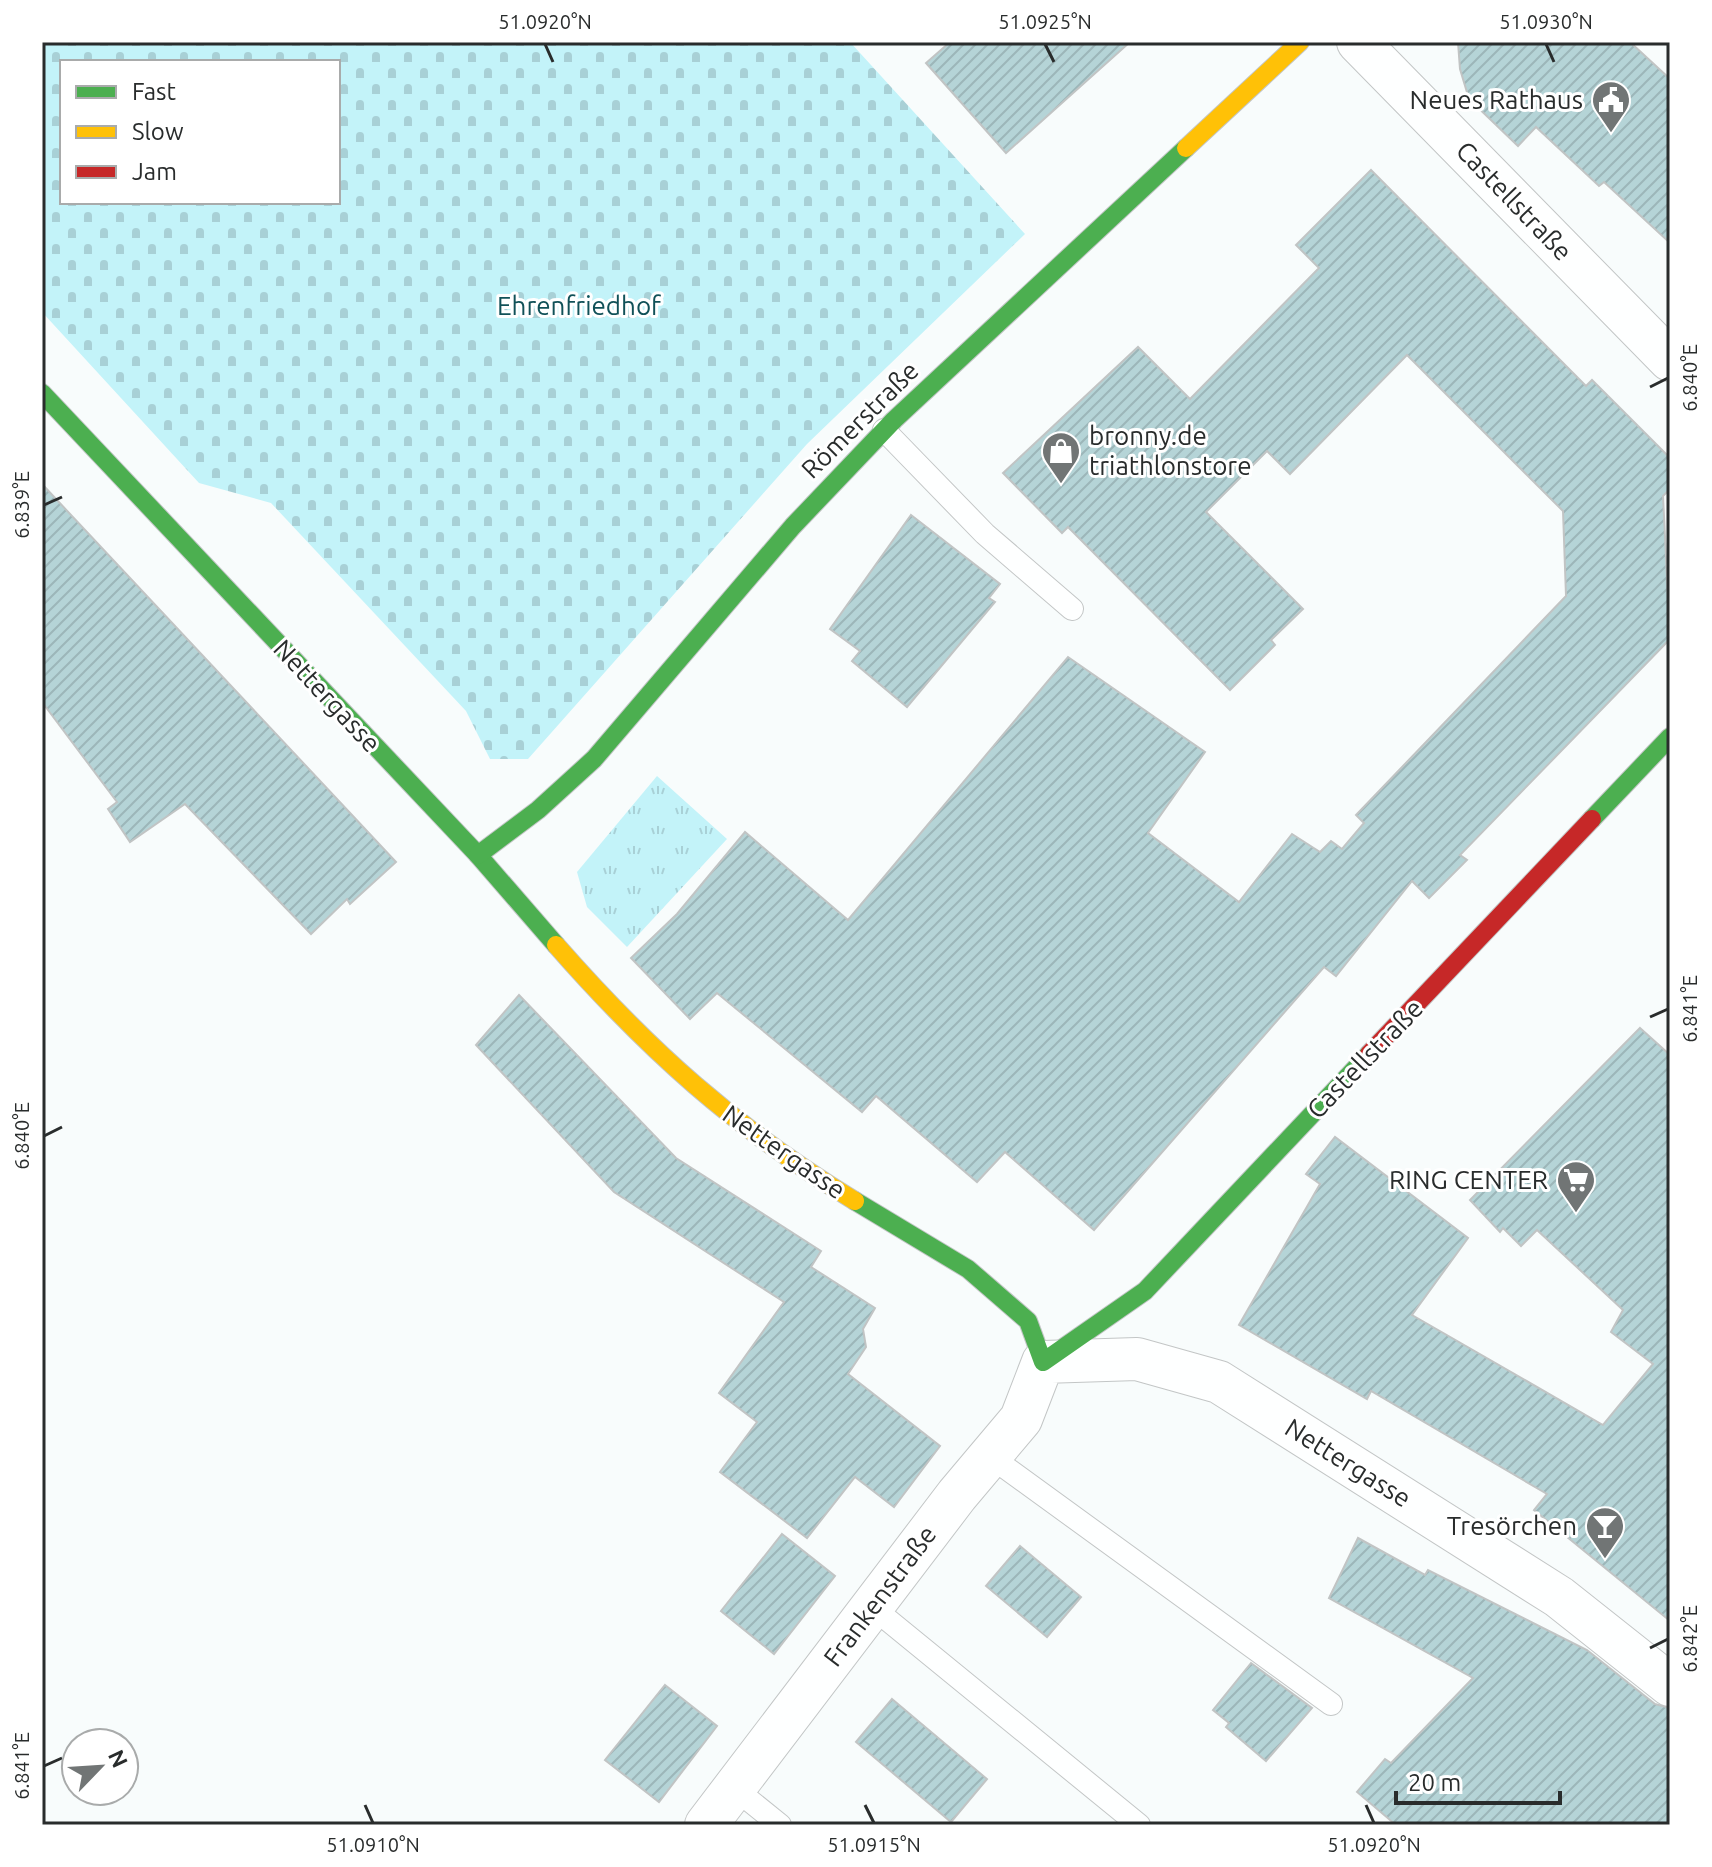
<svg xmlns="http://www.w3.org/2000/svg" width="1712" height="1867" viewBox="0 0 1712 1867" font-family="Ubuntu,sans-serif">
  <style>
    .grass { fill: url(#grass-tufts) }
    .cemetery { fill: url(#cemetery-stones); fill-rule: evenodd }
    .building { fill: url(#building-hatch); stroke: #c1c4c4; stroke-width: 2 }
    .lines { fill: none; stroke-linecap: round; stroke-linejoin: round }
    .lane-casing { stroke: #c3c6c6; stroke-width: 24 }
    .street-casing { stroke: #c3c6c6; stroke-width: 44 }
    .fast-casing { stroke: #c3c6c6; stroke-width: 20 }
    .slow-casing { stroke: #c3c6c6; stroke-width: 20 }
    .jam-casing { stroke: #c3c6c6; stroke-width: 20 }
    .lane { stroke: #feffff; stroke-width: 22 }
    .street { stroke: #feffff; stroke-width: 42 }
    .fast { stroke: #4caf50; stroke-width: 18 }
    .slow { stroke: #ffc107; stroke-width: 18 }
    .jam { stroke: #c62828; stroke-width: 18 }
    .ticks { fill: none; stroke: #292c2c; stroke-width: 3 }
    .labels { text-anchor: middle; stroke-width: 6; stroke-linejoin: round; paint-order: stroke }
    .poi-label { font-size: 26px; fill: #292c2c; stroke: #fff; text-anchor: end }
    .street-label { font-size: 26px; fill: #292c2c; stroke: #fff }
    .park-label { font-size: 26px; fill: #105158; stroke: #fff }
    .neatline { fill: none; stroke: #292c2c; stroke-width: 3 }
    .ticks-label { font-size: 20px; text-anchor: middle; fill: #292c2c }
  </style>
  <defs>
    <pattern id="grass-tufts" width="24" height="20" patternUnits="userSpaceOnUse" patternTransform="scale(2)"><rect width="24" height="20" fill="#c3f3f9"/><path d="M3 7l-1-3M5 7V3M7 7l1-3M15 17l-1-3M17 17v-4M19 17l1-3" fill="none" stroke="#a8d0d6"/></pattern>
    <pattern id="cemetery-stones" width="16" height="16" patternUnits="userSpaceOnUse" patternTransform="scale(2)"><rect width="16" height="16" fill="#c3f3f9"/><path d="M2 7V4a2 2 0 0 1 4 0v3zM10 15v-3a2 2 0 0 1 4 0v3z" fill="#a8d0d6"/></pattern>
    <pattern id="building-hatch" width="6" height="6" patternUnits="userSpaceOnUse" patternTransform="scale(2)"><rect width="6" height="6" fill="#b5d4d7"/><path d="M-1 1l2-2M0 6l6-6M5 7l2-2" fill="none" stroke="#9cb6b9"/></pattern>
  </defs>
  <rect width="100%" height="100%" fill="#f8fcfc"/>
  <polygon class="grass" points="657,776 727,839 627,947 587,907 577,872"/>
  <path class="cemetery" d="M42 42H850L1025 234 807 444 528 759H490L466 711 271 503 199 483 42 312ZM62 62H338V202H62Z"/>
  <g class="building">
    <polygon points="950,42 1130,42 1006,153 926,63"/>
    <polygon points="1458,42 1630,42 1670,79 1670,243 1604,182 1599,186 1536,127 1518,146 1469,99 1460,69"/>
    <polygon points="1371,170 1586,386 1592,380 1670,458 1670,489 1663,496 1670,639 1460,855 1467,860 1429,898 1412,881 1336,976 1324,967 1094,1230 1005,1152 977,1182 876,1096 862,1112 717,993 690,1019 631,958 677,914 745,832 848,920 1068,657 1205,752 1148,833 1239,902 1292,834 1320,852 1331,841 1342,849 1364,823 1356,815 1566,596 1563,511 1407,355 1290,474 1267,451 1206,512 1303,609 1271,640 1275,645 1230,690 1068,527 1062,533 1003,473 1138,347 1190,399 1319,268 1296,245"/>
    <polygon points="42,484 396,862 350,904 347,899 311,934 185,804 130,842 108,809 117,802 42,702"/>
    <polygon points="911,515 1000,584 989,598 995,602 907,707 852,661 860,651 830,629"/>
    <polygon points="519,995 676,1158 821,1251 811,1267 875,1308 863,1329 866,1347 848,1374 940,1446 894,1507 855,1477 807,1538 720,1472 757,1422 719,1393 784,1302 614,1192 476,1045"/>
    <polygon points="1640,1028 1670,1055 1670,1621 1534,1510 1547,1494 1371,1391 1367,1399 1239,1325 1320,1184 1306,1174 1335,1137 1468,1238 1412,1315 1603,1425 1653,1364 1611,1332 1623,1310 1537,1230 1521,1246 1503,1228 1500,1232 1470,1200"/>
    <polygon points="782,1534 835,1576 774,1654 721,1611"/>
    <polygon points="1358,1538 1425,1575 1428,1570 1587,1650 1655,1704 1670,1708 1670,1825 1396,1825 1357,1792 1385,1759 1391,1763 1473,1678 1329,1598"/>
    <polygon points="1020,1546 1081,1597 1047,1637 986,1586"/>
    <polygon points="1251,1663 1312,1708 1266,1761 1226,1727 1229,1723 1213,1710"/>
    <polygon points="665,1685 717,1726 659,1802 605,1760"/>
    <polygon points="892,1699 987,1779 951,1822 856,1742"/>
  </g>
  <g class="lines">
    <g class="lane-casing">
      <g id="lane">
        <polyline points="884,430 985,534 1072,609"/>
        <polyline points="991,1457 1331,1704"/>
        <polyline points="872,1607 1139,1825"/>
        <polyline points="734,1788 780,1825"/>
      </g>
    </g>
    <g class="street-casing">
      <g id="street">
        <polyline points="1358,42 1670,360"/>
        <polyline points="706,1825 957,1495 1021,1419 1043,1362 1137,1359 1219,1382 1559,1597 1670,1685"/>
      </g>
    </g>
    <g class="fast-casing">
      <g id="fast">
        <polyline points="42,393 478,855 556,945"/>
        <polyline points="1592,819 1670,737"/>
        <polyline points="478,855 538,810 594,759 793,526 894,420 1186,148"/>
        <polyline points="855,1201 968,1269 1028,1321 1043,1362 1145,1291 1369,1054"/>
      </g>
    </g>
    <g class="slow-casing">
      <g id="slow">
        <polyline points="1186,148 1300,42"/>
        <path d="M556 945C649 1051 735 1128 855 1201"/>
      </g>
    </g>
    <g class="jam-casing">
      <polyline id="jam" points="1369,1054 1592,819"/>
    </g>
    <use href="#lane" class="lane"/>
    <use href="#street" class="street"/>
    <use href="#fast" class="fast"/>
    <use href="#slow" class="slow"/>
    <use href="#jam" class="jam"/>
  </g>
  <path class="ticks" d="M545 44 553 62M1045 44 1054 62M1546 44 1554 62M1650 387 1668 378M44 505 62 497M1650 1017 1668 1009M44 1136 62 1127M1650 1648 1668 1639M44 1766 62 1758M365 1805 373 1823M865 1805 874 1823M1366 1805 1374 1823"/>
  <defs>
    <g id="civic-pin" transform="scale(2)"><path d="M0 17L-7.5 6A9.5 9.5 0 1 1 7.5 6Z" fill="#717575" stroke="#fff"/><path d="M-.6-6.5H3V-4.5H.6V-3L4-1V1h2V6H-6V1h2V-1L-.6-3ZM-1.2 2.5V6h2.4V2.5Z" fill="#fff"/></g>
    <g id="shop-pin" transform="scale(2)"><path d="M0 17L-7.5 6A9.5 9.5 0 1 1 7.5 6Z" fill="#717575" stroke="#fff"/><path d="M-5-2.5h2.3a2.7 3.5 0 0 1 5.4 0H5L5.5 6h-11ZM-1.5-2.5h3a1.5 2.3 0 0 0-3 0Z" fill="#fff"/></g>
    <g id="supermarket-pin" transform="scale(2)"><path d="M0 17L-7.5 6A9.5 9.5 0 1 1 7.5 6Z" fill="#717575" stroke="#fff"/><path d="M-6-5.5h2.5l.6 2H6L4.5 2H-2.5L-4.4-4H-6ZM-1.5 3.2a1.3 1.3 0 1 0 .1 0ZM3 3.2a1.3 1.3 0 1 0 .1 0Z" fill="#fff"/></g>
    <g id="bar-pin" transform="scale(2)"><path d="M0 17L-7.5 6A9.5 9.5 0 1 1 7.5 6Z" fill="#717575" stroke="#fff"/><path d="M-6-5H6L.8 .8V4.5H3.5V6h-7V4.5H-.8V.8Z" fill="#fff"/></g>
  </defs>
  <g fill-rule="evenodd">
    <use href="#civic-pin" x="1611" y="100"/>
    <use href="#shop-pin" x="1061" y="451"/>
    <use href="#supermarket-pin" x="1576" y="1180"/>
    <use href="#bar-pin" x="1605" y="1526"/>
  </g>
  <g class="labels">
    <g class="poi-label">
      <text x="1583" y="109">Neues Rathaus</text>
      <text x="1089" y="445" text-anchor="start">bronny.de<tspan x="1089" dy="30">triathlonstore</tspan></text>
      <text x="1548" y="1189">RING CENTER</text>
      <text x="1577" y="1535">Tresörchen</text>
    </g>
    <g class="street-label">
      <text transform="translate(1514 201) rotate(46)" y="9">Castellstraße</text>
      <text transform="translate(860 420) rotate(-45)" y="9">Römerstraße</text>
      <text transform="translate(327 696) rotate(47)" y="9">Nettergasse</text>
      <text transform="translate(1365 1059) rotate(-46)" y="9">Castellstraße</text>
      <text transform="translate(784 1152) rotate(35)" y="9">Nettergasse</text>
      <text transform="translate(1348 1463) rotate(32)" y="9">Nettergasse</text>
      <text transform="translate(880 1596) rotate(-53)" y="9">Frankenstraße</text>
    </g>
    <g class="park-label">
      <text x="579" y="315">Ehrenfriedhof</text>
    </g>
  </g>
  <rect width="1712" height="1867" fill="none" stroke="#ffffff" stroke-width="88"/>
  <rect x="60" y="60" width="280" height="144" fill="#ffffff" stroke="#a9abab" stroke-width="2"/>
  <rect x="76" y="86" width="40" height="12" fill="#4caf50" stroke="#a9abab" stroke-width="2"/>
  <text x="132" y="100" font-size="24" fill="#292c2c">Fast</text>
  <rect x="76" y="126" width="40" height="12" fill="#ffc107" stroke="#a9abab" stroke-width="2"/>
  <text x="132" y="140" font-size="24" fill="#292c2c">Slow</text>
  <rect x="76" y="166" width="40" height="12" fill="#c62828" stroke="#a9abab" stroke-width="2"/>
  <text x="132" y="180" font-size="24" fill="#292c2c">Jam</text>
  <g transform="translate(100 1767) rotate(65)"><circle r="38" fill="#ffffff" stroke="#a9abab" stroke-width="2"/>
  <path d="M0-6L14 30L0 20L-14 30Z" fill="#717575"/>
  <text y="-12" font-size="22" font-weight="bold" text-anchor="middle" fill="#292c2c">N</text>
  </g>
  <path d="M1396 1791v12h164v-12" fill="none" stroke="#292c2c" stroke-width="4"/>
  <text x="1408" y="1791" font-size="24" fill="#292c2c" stroke="#ffffff" stroke-width="6" paint-order="stroke">20 m</text>
  <rect x="44" y="44" width="1624" height="1779" class="neatline"/>
  <g class="ticks-label">
    <text x="545" y="29">51.0920°N</text>
    <text x="1045" y="29">51.0925°N</text>
    <text x="1546" y="29">51.0930°N</text>
    <text transform="translate(1690 378) rotate(-90)" y="7">6.840°E</text>
    <text transform="translate(22 505) rotate(-90)" y="7">6.839°E</text>
    <text transform="translate(1690 1009) rotate(-90)" y="7">6.841°E</text>
    <text transform="translate(22 1136) rotate(-90)" y="7">6.840°E</text>
    <text transform="translate(1690 1639) rotate(-90)" y="7">6.842°E</text>
    <text transform="translate(22 1766) rotate(-90)" y="7">6.841°E</text>
    <text x="373" y="1852">51.0910°N</text>
    <text x="874" y="1852">51.0915°N</text>
    <text x="1374" y="1852">51.0920°N</text>
  </g>
</svg>
